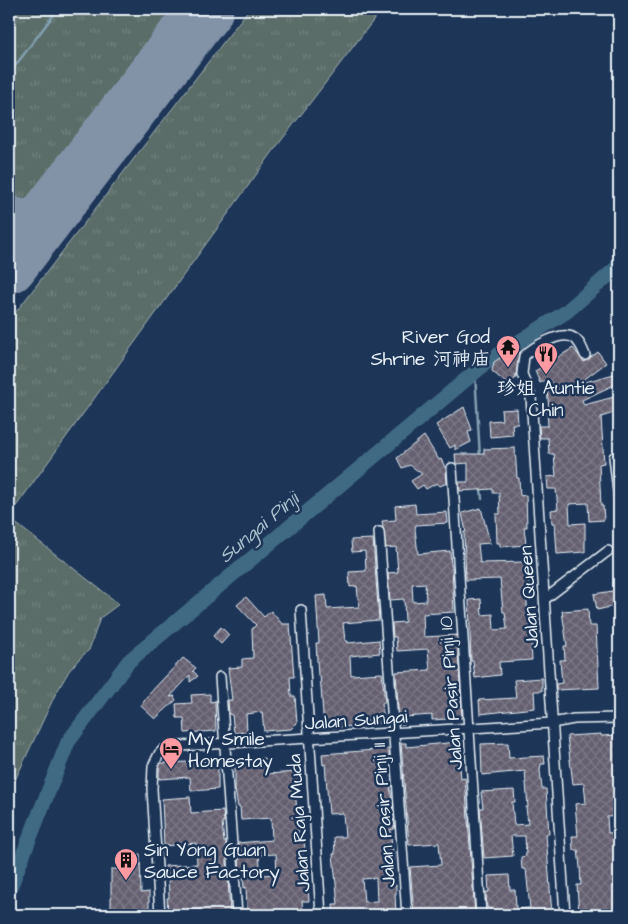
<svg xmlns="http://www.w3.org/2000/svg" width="628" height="924" viewBox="0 0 628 924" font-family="'Architects Daughter','LXGW WenKai TC',sans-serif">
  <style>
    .grass { fill: url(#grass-tufts); stroke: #a1afb0 }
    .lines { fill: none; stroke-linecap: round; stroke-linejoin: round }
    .stream { stroke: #83a0b2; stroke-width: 2.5 }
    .river { stroke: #3f6a84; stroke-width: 15 }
    .taxiway { stroke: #8293a8; stroke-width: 22 }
    .runway { stroke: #8293a8; stroke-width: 55 }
    .building { fill: url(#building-cross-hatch); stroke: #e8f1f8; fill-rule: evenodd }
    .street-casing { stroke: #e8f1f8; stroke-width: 12 }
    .street { stroke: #1d3557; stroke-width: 9 }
    .labels { text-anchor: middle; stroke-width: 5; stroke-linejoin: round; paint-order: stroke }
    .poi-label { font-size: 19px; fill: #e8f1f8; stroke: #1d3557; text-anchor: start }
    .street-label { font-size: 19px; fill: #e8f1f8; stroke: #1d3557 }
    .water-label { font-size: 20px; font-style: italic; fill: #adc2cf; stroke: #1d3557 }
  </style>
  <defs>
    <pattern id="grass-tufts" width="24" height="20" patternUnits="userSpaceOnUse" patternTransform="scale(1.25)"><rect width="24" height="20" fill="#5a6d68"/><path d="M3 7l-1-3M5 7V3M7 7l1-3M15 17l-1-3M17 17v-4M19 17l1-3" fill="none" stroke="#72827e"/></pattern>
    <pattern id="building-cross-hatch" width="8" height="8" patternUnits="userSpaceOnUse" patternTransform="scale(1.25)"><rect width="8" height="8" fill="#656171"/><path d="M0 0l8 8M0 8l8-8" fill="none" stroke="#7b7886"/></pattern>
  </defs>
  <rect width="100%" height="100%" fill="#1d3557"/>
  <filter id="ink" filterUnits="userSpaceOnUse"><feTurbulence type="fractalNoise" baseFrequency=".02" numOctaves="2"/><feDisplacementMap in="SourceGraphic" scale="10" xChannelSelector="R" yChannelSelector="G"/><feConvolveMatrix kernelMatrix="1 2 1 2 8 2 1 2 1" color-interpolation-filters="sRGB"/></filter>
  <g filter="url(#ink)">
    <g class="grass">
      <polygon points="9,9 175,9 27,202 22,203 9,195"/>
      <polygon points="249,9 382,9 277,146 9,516 9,321"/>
      <polygon points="9,518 119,604 100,618 89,650 79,659 69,671 55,695 9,793"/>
    </g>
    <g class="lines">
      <g class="stream">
        <polyline points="9,74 58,9"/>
        <polyline points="475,373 480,457"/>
        <polyline points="481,488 482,499"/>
      </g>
      <polyline class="river" points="9,890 68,742 129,661 487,362 566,312 619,266"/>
      <g class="taxiway">
        <path d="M9 204C26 218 25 238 16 256"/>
        <path d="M12 207C31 214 44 211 60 199"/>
      </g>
      <polyline class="runway" points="9,266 206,9"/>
    </g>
    <g class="building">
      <polygon points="515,348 519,353 516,375 515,379 507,384 492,371 494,362"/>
      <polygon points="573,348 584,362 598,352 606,363 578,384 614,374 618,383 582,400 584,405 614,397 617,412 601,417 604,463 599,464 601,506 603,506 604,520 589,521 588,503 569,504 570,524 585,523 585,552 557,554 555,523 552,523 551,510 558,509 556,489 548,489 547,477 556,476 554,454 549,454 548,438 540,438 539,426 548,426 547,410 549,409 546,380 540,383 535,371"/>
      <polygon points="464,407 472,430 468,432 471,442 455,450 455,445 450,448 436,425"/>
      <polygon points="517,409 518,424 512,424 513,435 490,437 489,421 502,420 501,410"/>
      <polygon points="424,436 439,460 441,459 446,469 447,483 440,486 437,483 426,489 423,485 417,489 411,481 422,474 410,465 402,468 397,458"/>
      <polygon points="515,448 517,478 519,478 520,496 526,495 527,527 524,527 526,545 500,547 500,543 497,543 496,514 500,514 499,493 493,493 493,489 460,491 459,482 468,482 468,463 456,464 455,454 484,454 484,449"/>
      <path d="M415 504 416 514 447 512 448 523 416 525 415 529 418 554 450 551 451 566H452L454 612 423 614 424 637 457 635 462 718 432 720V715L404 717 405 724H399L396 672 430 670 428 649 397 651 396 637H393L392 623 405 622 404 599 390 600 388 573 398 572 396 547 386 548 382 521 396 520 395 506ZM425 583 426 601 413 602 412 584Z"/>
      <polygon points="481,508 490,543 478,544 480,563 526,562 526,579 528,579 529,591 526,591 528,615 530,615 530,627 534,627 535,644 531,644 532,660 499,662 500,675 475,678 473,661 471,661 469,600 481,599 482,615 493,614 494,630 507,629 505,612 503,612 500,579 466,580 464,532 466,532 462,513"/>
      <polygon points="373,539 379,620 343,623 345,641 348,641 348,643 379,640 380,653 350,656 351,675 382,673 385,703 382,703 384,723 368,724 368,720 354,721 354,726 324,728 320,675 318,676 317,660 316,643 319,643 316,596 326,595 327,609 359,607 357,586 350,587 349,572 366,571 365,551 352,552 351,540"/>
      <polygon points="619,590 619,605 597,610 594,594"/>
      <polygon points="246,597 264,617 271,611 282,624 290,624 294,677 290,677 291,696 295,696 297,723 291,729 264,731 262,712 246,714 247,732 234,733 232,715 229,714 228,700 232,700 228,668 242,667 242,659 253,658 252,629 256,625 237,605"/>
      <polygon points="588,609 589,626 596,626 599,688 556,690 556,684 562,683 560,660 565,660 564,646 567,646 562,611"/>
      <polygon points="221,627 229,635 221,644 213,636"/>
      <polygon points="183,658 196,668 193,671 198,676 190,682 190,675 170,697 175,696 174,697 176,700 155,719 141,706 148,695"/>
      <polygon points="542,678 542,691 534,691 535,708 480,714 479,700 516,698 514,680"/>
      <polygon points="210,694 210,702 215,701 216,731 185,733 184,718 177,718 176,704 192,703 191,695"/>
      <polygon points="601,734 601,736 619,735 619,816 607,817 608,833 619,832 619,914 613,915 579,915 577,885 581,885 580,867 578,850 573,850 572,836 578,836 575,804 586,803 584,783 573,784 567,736"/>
      <polygon points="458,742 461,779 465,778 475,915 444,915 444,911 414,914 410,867 441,865 439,843 409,845 401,743 406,743 406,747"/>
      <polygon points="508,743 509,758 544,756 545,764 541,764 540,770 542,789 546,789 549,834 546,834 552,915 490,915 490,908 487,908 486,892 489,892 488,876 509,875 510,890 515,890 516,909 530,908 526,869 522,869 521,857 526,856 525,836 511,836 513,856 484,858 480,808 483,808 481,792 514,790 515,802 512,802 514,825 528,824 526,807 528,807 525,771 482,775 481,744"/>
      <path d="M389 749V759L383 760 385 783 390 782 393 813 394 829 390 830 394 861H392L394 885H396V894H395L396 913 334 915 333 904H338L333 854H335L334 837H345L343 813 329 814 325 764 323 765 322 754ZM376 878 377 901 364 902 362 879Z"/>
      <path d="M265 758 266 774 300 772 301 784H295L296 800 299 839 304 838 305 850H302L303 873 307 872 309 901H302L303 915H243V910L247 909 246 887 244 888 243 874H240L238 843 272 840 271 818 241 820 240 807H238L235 790V760ZM276 854 277 874 261 875 259 855Z"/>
      <polygon points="218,761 218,789 191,791 190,777 159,779 159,768 161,763"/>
      <polygon points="190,797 191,813 223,811 224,822 222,822 224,842 226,842 230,915 203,915 203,909 168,911 167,898 169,898 168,877 166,877 165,866 197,864 196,843 164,846 162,799"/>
      <polygon points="140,854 141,893 149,892 149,910 111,910 111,869 128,869 127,855"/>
    </g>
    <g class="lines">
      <g class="street-casing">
        <g id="street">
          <polyline points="614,457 619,500"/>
          <polyline points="452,468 481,915"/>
          <polyline points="379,532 407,915"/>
          <polyline points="545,599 608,551"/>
          <polyline points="301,610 321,915"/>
          <polyline points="220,677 237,915"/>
          <polyline points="160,915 152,789 153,766 159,754 163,750 181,746 552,723 574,719 619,718"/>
          <path d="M565 915 531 397 522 374 524 356C533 347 561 330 574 338 580 342 582 348 585 355"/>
        </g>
      </g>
      <use href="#street" class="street"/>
    </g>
  </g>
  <defs>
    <g id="temple-pin" transform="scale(1.25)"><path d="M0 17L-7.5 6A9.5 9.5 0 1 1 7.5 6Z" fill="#ff9aa2" stroke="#1d3557"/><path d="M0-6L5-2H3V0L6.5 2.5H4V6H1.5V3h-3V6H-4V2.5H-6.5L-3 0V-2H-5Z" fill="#111"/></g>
    <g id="restaurant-pin" transform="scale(1.25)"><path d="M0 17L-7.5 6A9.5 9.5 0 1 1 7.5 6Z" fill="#ff9aa2" stroke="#1d3557"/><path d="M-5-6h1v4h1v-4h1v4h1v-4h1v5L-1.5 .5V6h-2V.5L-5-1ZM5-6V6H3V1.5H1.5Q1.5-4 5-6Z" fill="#111"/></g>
    <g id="hotel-pin" transform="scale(1.25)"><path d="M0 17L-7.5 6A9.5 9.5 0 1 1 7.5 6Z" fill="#ff9aa2" stroke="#1d3557"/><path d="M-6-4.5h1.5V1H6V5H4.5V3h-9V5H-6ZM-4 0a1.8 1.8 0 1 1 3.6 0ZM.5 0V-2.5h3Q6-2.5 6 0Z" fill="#111"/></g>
    <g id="building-pin" transform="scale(1.25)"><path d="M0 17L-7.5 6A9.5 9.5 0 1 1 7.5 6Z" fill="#ff9aa2" stroke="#1d3557"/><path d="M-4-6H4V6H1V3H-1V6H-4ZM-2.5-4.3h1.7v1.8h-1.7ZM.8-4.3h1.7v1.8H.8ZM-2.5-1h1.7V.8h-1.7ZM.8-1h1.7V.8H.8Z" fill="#111"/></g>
  </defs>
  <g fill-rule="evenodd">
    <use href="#temple-pin" x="508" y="347"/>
    <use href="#restaurant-pin" x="546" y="354"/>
    <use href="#hotel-pin" x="171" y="749"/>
    <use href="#building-pin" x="126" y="860"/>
  </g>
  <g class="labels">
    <g class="poi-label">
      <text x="490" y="343" text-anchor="end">River God<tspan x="490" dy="22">Shrine 河神庙</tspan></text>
      <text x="546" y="394" text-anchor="middle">珍姐 Auntie<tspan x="546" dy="22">Chin</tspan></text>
      <text x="188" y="745">My Smile<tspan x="188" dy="22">Homestay</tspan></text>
      <text x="144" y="856">Sin Yong Guan<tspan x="144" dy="22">Sauce Factory</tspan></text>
    </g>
    <g class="street-label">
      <text transform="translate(528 597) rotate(-94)" y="7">Jalan Queen</text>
      <text transform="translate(450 693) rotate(-94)" y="7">Jalan Pasir Pinji 10</text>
      <text transform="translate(356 719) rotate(-4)" y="7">Jalan Sungai</text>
      <text transform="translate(383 815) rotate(-94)" y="7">Jalan Pasir Pinji 11</text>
      <text transform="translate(298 823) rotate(-94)" y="7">Jalan Raja Muda</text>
    </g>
    <g class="water-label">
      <text transform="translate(258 527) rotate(-40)" y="7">Sungai Pinji</text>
    </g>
  </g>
  <rect width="628" height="924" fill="none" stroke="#1d3557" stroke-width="30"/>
  <rect x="15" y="15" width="598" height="894" fill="none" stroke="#e8f1f8" stroke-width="2" filter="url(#ink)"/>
</svg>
